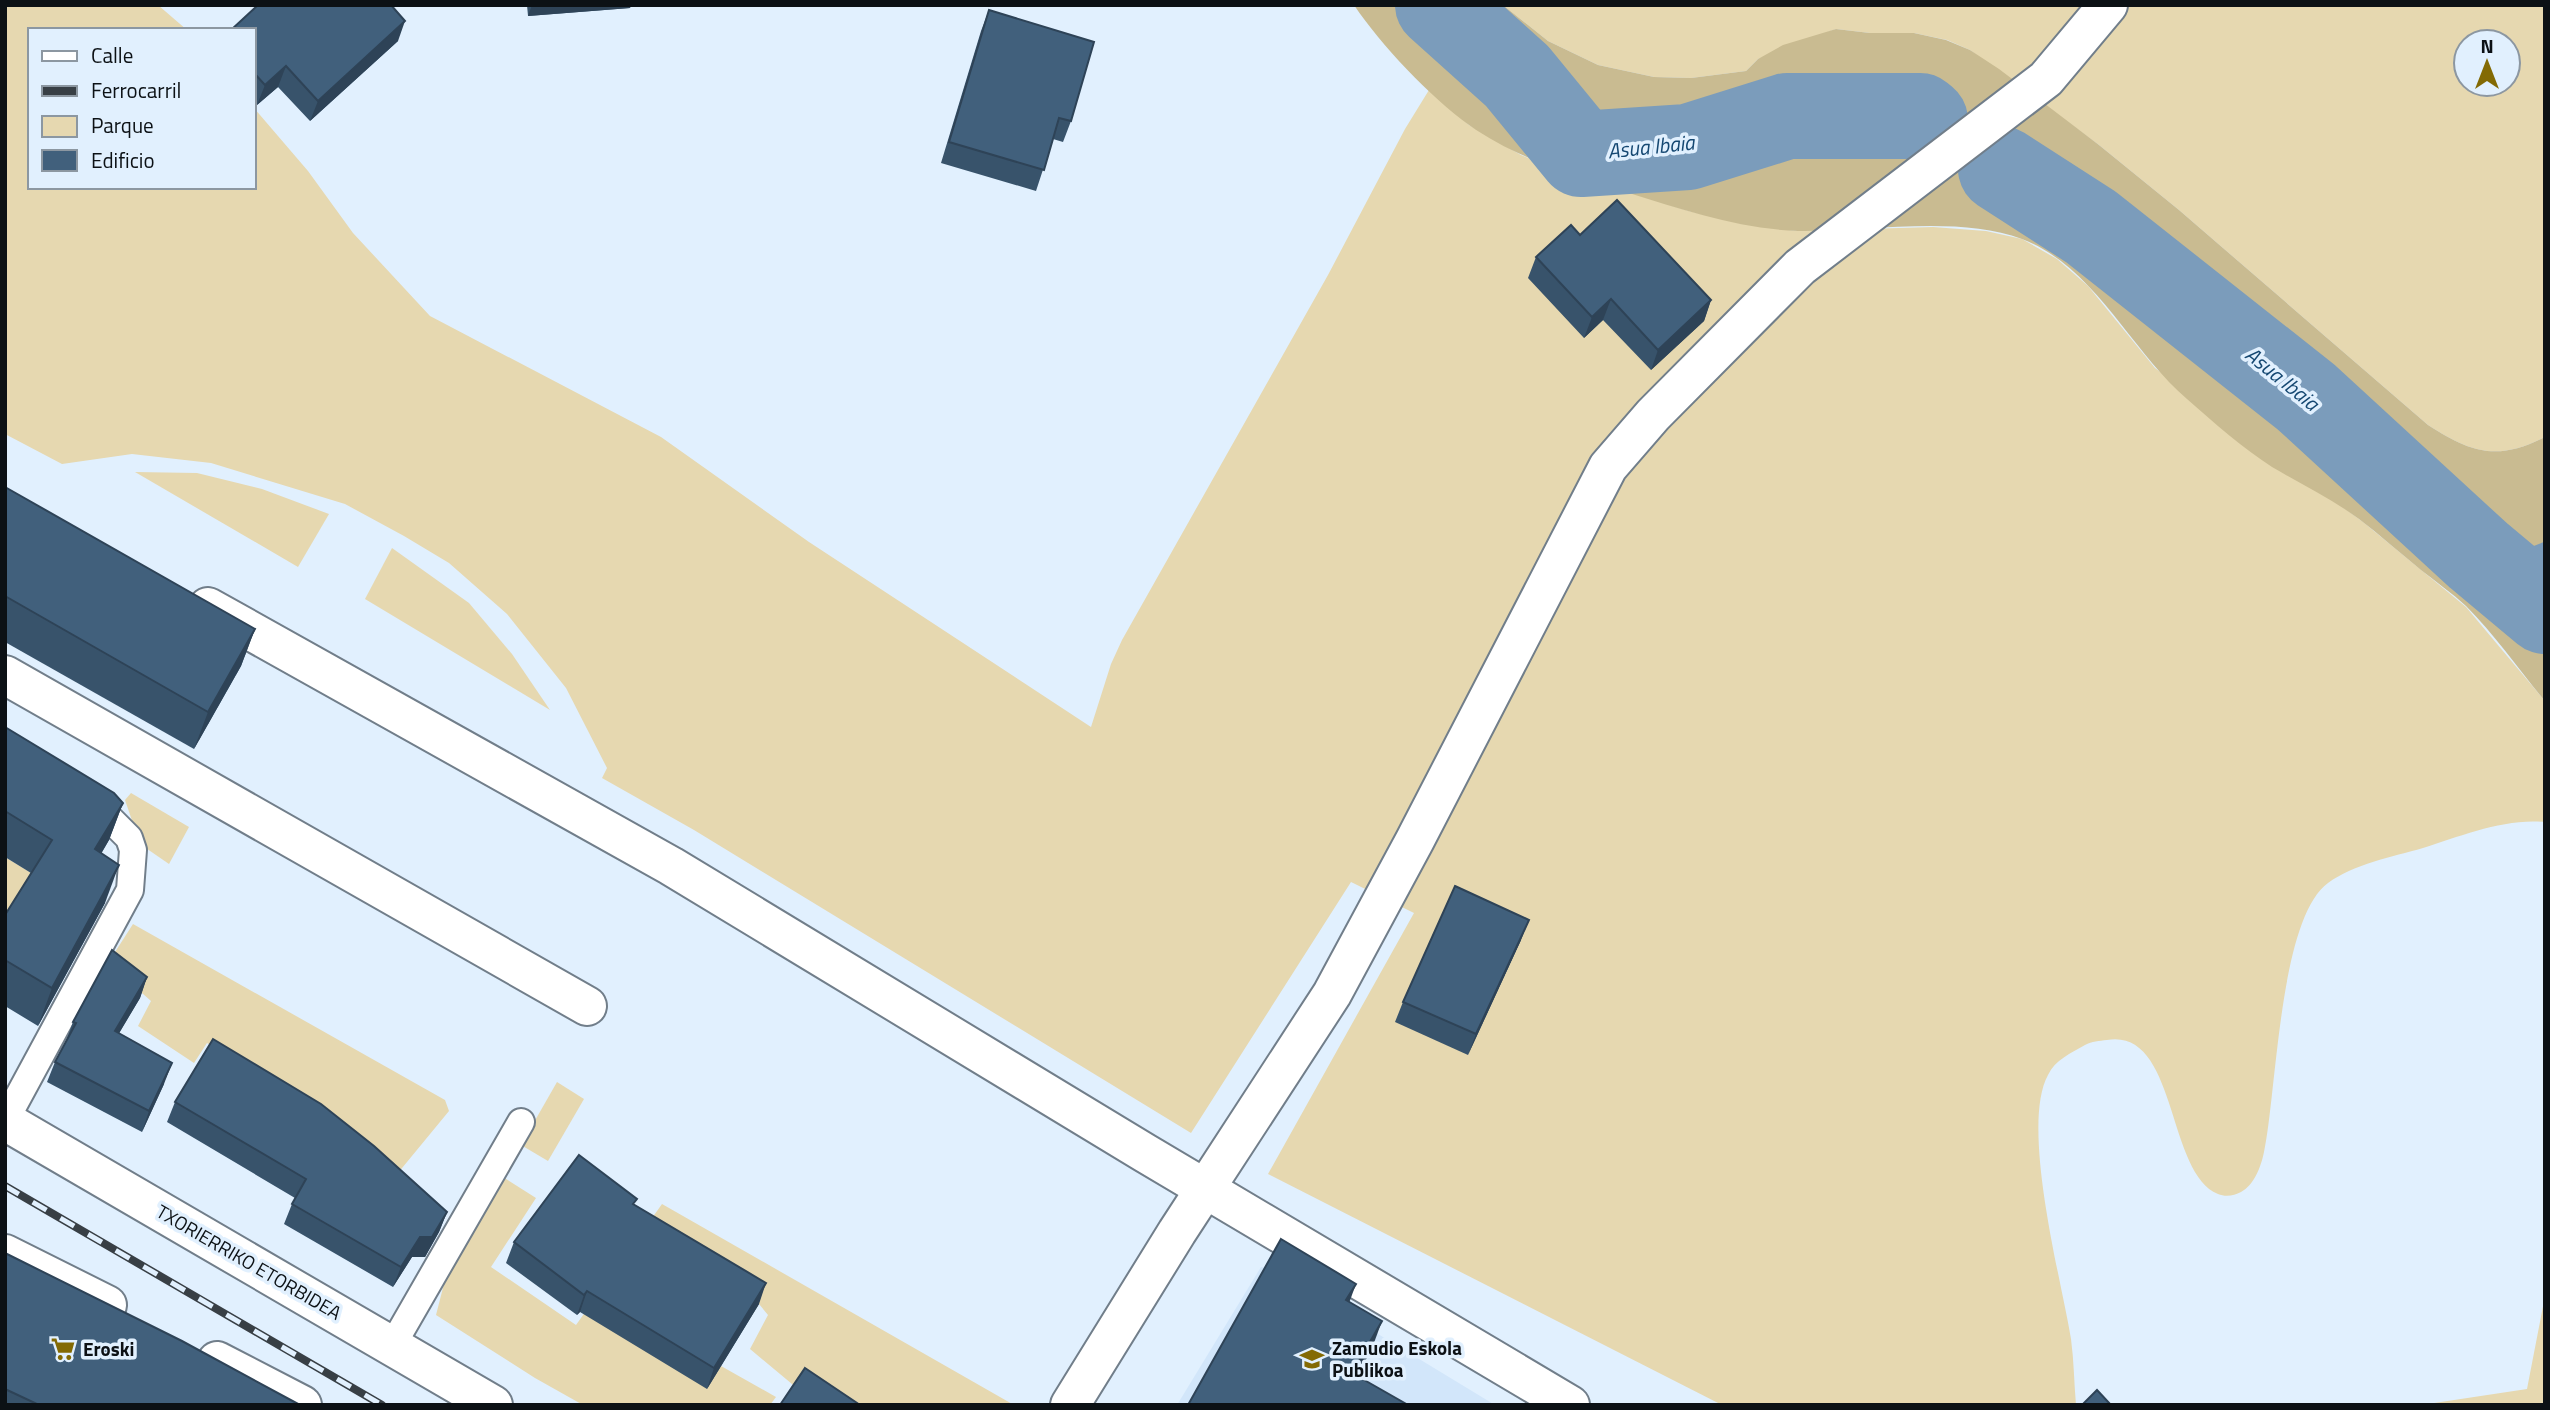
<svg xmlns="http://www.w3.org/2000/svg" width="2550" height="1410" viewBox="0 0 2550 1410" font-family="'Titillium Web',sans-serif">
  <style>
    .built { fill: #d2e6fa }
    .green { fill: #e6d8b0; fill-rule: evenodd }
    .forest { fill: #c9bb91 }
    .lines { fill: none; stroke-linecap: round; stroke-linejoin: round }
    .stream { stroke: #7b9cbb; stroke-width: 14 }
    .river { stroke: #7b9cbb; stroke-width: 86 }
    .service-casing { stroke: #717e8a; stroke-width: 30 }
    .pedestrian-casing { stroke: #717e8a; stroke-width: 42 }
    .minor-casing { stroke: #717e8a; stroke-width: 42 }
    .tertiary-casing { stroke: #717e8a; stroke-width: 42 }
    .service { stroke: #fff; stroke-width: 26 }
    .pedestrian { stroke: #fff; stroke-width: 38 }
    .minor { stroke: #fff; stroke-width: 38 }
    .tertiary { stroke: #fff; stroke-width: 38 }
    .rail-casing { stroke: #383f45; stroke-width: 8 }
    .rail { stroke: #e1f0fe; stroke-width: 5; stroke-dasharray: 16; stroke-linecap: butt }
    .wall { fill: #38536b }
    .shaded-wall { fill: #2e4357 }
    .building { fill: #41607c; stroke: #2e4357; stroke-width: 2 }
    .labels { text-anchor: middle; stroke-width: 7; stroke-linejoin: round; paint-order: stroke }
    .street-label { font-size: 19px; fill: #0c1115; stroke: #e1f0fe }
    .poi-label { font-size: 19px; font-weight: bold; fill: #0c1115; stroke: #e1f0fe; text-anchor: start }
    .water-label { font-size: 21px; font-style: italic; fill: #154872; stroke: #e1f0fe }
  </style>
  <rect width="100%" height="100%" fill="#e1f0fe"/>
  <polygon class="built" points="1261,1267 1271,1269 1495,1405 1177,1405"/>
  <g class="green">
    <path d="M5 5H158L187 30H30V187H254V108L308 171 353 233 430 316 661 437 809 542 1091 727 1111 664 1122 640 1328 275 1405 129 1429 90 1469 125 1521 155 1564 172 1689 211 1739 223 1796 231 1933 227 1986 231 2022 239 2057 259 2088 286 2155 368 2363 522 2466 607 2545 701V822C2504 818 2461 836 2423 848 2392 857 2354 864 2328 883 2279 919 2277 1091 2264 1152 2261 1167 2254 1185 2241 1192 2234 1196 2225 1197 2218 1194 2166 1173 2178 1028 2107 1040 2099 1041 2092 1041 2085 1045 2071 1053 2055 1060 2048 1075 2020 1126 2061 1278 2071 1339 2074 1361 2074 1383 2076 1405H1722L1268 1174 1414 913 1351 882 1191 1133 694 830 602 778 607 768 566 688 507 614 449 563 404 536 345 504 211 463 132 454 62 464 5 434Z"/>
    <path d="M1503 5H2545V437C2497 462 2470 452 2428 425L2179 210 2099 145 1970 50 1947 40 1914 33H1870L1836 29 1758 59 1746 71 1691 78 1654 77 1598 65 1548 41ZM2466 42H2508V84H2466Z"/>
    <polygon points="135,472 197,473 262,489 329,514 298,567"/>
    <polygon points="392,548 469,603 512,654 550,710 365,599"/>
    <polygon points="131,793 189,827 169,864 140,844 125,800"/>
    <polygon points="5,857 38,877 5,929"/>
    <polygon points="133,924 445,1100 449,1111 393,1179 265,1078 207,1043 194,1063 138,1026 151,1001 108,963"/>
    <polygon points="557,1082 584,1099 548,1161 521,1145"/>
    <polygon points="503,1177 536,1198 491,1267 576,1325 662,1204 1014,1405 821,1405 798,1389 750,1349 768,1315 759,1304 706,1389 721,1366 776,1397 770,1405 583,1405 535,1378 436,1315 446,1276"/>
    <polygon points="2545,1296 2545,1405 2421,1405 2527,1389"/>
  </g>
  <path class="forest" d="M1354 5H1503L1548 41 1598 65 1654 77 1691 78 1746 71 1758 59 1783 45 1836 29 1870 33H1914L1946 40 1970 50 1999 69 2099 145 2179 210 2428 425C2470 452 2497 462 2545 437V701C2519 670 2495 635 2466 606 2452 593 2436 582 2421 570 2400 553 2380 535 2359 519 2332 499 2301 484 2272 467 2244 449 2213 422 2187 399 2130 350 2095 267 2022 239 1958 215 1866 232 1798 231 1740 229 1683 210 1629 193 1574 175 1517 159 1469 125 1430 97 1381 45 1354 5Z"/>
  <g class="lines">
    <polyline class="stream" points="2478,555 2530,555 2545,549"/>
    <g class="river">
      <polyline points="1438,5 1517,76 1581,154 1688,147 1787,116 1920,116 1925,120"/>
      <polyline points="2001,169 2091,227 2306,397 2478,555 2545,611"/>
    </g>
    <g class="service-casing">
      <g id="service">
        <polyline points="5,1121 130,890 133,850 129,838 91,800"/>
        <polyline points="392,1346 521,1122"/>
      </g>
    </g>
    <g class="pedestrian-casing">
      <polyline id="pedestrian" points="5,675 587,1006"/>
    </g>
    <g class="minor-casing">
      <g id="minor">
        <polyline points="208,607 671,866 1145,1153 1570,1405"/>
        <polyline points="5,1254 107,1305"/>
        <polyline points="217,1361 302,1405"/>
        <polyline points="1070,1405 1177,1232 1332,994 1415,840 1608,467 1653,415 1800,267 2046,79 2108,5"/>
      </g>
    </g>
    <g class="tertiary-casing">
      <polyline id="tertiary" points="5,1121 493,1405"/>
    </g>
    <use href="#service" class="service"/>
    <use href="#pedestrian" class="pedestrian"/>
    <use href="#minor" class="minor"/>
    <use href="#tertiary" class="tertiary"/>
    <g class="rail-casing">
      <polyline id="rail" points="5,1186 382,1405"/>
    </g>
    <use href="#rail" class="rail"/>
  </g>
  <g class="wall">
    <polygon points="527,5 631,5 630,8 528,16"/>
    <polygon points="989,10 1071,121 1063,142 1053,139 1036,191 941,163 981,31"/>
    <polygon points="254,30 398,41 310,121 278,87 257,105 254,102"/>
    <polygon points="1536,257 1711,300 1704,321 1651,370 1603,320 1584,338 1528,278"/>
    <polygon points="5,487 255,629 241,666 194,749 5,642"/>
    <polygon points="5,727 123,803 109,840 101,854 105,903 38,1026 5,1006 5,915 31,873 5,857"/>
    <polygon points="1521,940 1468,1055 1395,1022 1403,1002"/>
    <polygon points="147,977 140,998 119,1033 164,1084 142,1132 47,1082 55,1062 66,1041 73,1022"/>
    <polygon points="175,1102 447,1212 439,1232 425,1257 412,1257 393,1287 284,1224 292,1204 295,1198 167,1122"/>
    <polygon points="635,1205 759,1304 707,1389 580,1312 577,1315 506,1263 514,1242"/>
    <polygon points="5,1253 300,1405 5,1405"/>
  </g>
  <g class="shaded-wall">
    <polygon points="532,5 631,5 630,8 528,16"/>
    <polygon points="405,21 398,41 310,121 318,101"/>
    <polygon points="286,66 278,87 257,105 265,85"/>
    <polygon points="1611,299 1603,320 1584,338 1592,317"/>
    <polygon points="1711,300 1704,321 1651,370 1658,350"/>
    <polygon points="255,629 241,666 194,749 208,712"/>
    <polygon points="123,803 109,840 81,887 95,849"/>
    <polygon points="119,865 105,903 38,1026 52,988"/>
    <polygon points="1529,920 1521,940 1468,1055 1476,1034"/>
    <polygon points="147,977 140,998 108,1052 115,1031"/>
    <polygon points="172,1063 164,1084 142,1132 149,1111"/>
    <polygon points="447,1212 439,1232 425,1257 412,1257 393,1287 401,1267 420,1237"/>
    <polygon points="766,1283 759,1304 707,1389 714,1368"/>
    <polygon points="1356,1284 1345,1314 1346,1300"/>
    <polygon points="587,1291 580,1312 577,1315 584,1295"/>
    <polygon points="1382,1321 1371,1351 1341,1403 1352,1373"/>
  </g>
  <g class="building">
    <polygon points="258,5 391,5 405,21 318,101 286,66 265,85 254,73 254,30 231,30"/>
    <polygon points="989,10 1094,42 1071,121 1059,118 1044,170 949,142"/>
    <polygon points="1617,200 1711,300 1658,350 1611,299 1592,317 1536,257 1571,225 1580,235"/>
    <polygon points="5,487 255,629 208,712 5,596"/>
    <polygon points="5,727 114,793 123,803 95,849 119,865 52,988 5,960 5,915 52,840 5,811"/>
    <polygon points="1455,886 1529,920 1476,1034 1403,1002"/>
    <polygon points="112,950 147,977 115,1031 172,1063 149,1111 55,1062 76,1023 73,1022"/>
    <polygon points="213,1039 321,1104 374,1146 447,1212 432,1237 420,1237 401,1267 292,1204 306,1179 175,1102"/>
    <polygon points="579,1155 637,1199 633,1204 766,1283 714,1368 587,1291 584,1295 514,1242"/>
    <polygon points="1281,1239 1356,1284 1346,1300 1382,1321 1352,1373 1408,1405 1188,1405"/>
    <polygon points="5,1253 182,1341 300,1405 39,1405 5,1389"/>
    <polygon points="805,1368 860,1405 780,1405"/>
    <polygon points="2097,1390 2111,1405 2082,1405"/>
  </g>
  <defs>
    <g id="supermarket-bare" transform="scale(1.89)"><path d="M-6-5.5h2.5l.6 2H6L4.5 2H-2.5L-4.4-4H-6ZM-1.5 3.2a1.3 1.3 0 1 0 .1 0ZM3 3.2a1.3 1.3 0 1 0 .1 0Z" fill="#836a04" stroke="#e1f0fe" stroke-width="2.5" paint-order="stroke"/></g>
    <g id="school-bare" transform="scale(1.89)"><path d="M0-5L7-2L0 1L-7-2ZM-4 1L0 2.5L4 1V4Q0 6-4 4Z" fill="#836a04" stroke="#e1f0fe" stroke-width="2.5" paint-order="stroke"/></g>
  </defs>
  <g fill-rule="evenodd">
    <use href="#supermarket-bare" x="63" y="1349"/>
    <use href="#school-bare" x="1312" y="1359"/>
  </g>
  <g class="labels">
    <g class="street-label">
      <text transform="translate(249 1262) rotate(30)" y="7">TXORIERRIKO ETORBIDEA</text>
    </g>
    <g class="poi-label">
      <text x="1332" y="1355">Zamudio Eskola<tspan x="1332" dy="22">Publikoa</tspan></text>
      <text x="83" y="1356">Eroski</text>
    </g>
    <g class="water-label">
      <text transform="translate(1651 147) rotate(-6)" y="7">Asua Ibaia</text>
      <text transform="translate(2282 379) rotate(39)" y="7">Asua Ibaia</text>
    </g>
  </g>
  <rect width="2550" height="1410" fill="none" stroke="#0c1115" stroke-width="14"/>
  <rect x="28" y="28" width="228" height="161" fill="#e1f0fe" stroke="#8c97a1" stroke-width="2"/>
  <rect x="42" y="51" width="35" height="10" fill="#ffffff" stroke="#8c97a1" stroke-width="2"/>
  <text x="91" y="63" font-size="21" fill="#0c1115">Calle</text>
  <rect x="42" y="86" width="35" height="10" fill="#383f45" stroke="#8c97a1" stroke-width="2"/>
  <text x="91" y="98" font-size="21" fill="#0c1115">Ferrocarril</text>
  <rect x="42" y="116" width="35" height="21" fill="#e6d8b0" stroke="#8c97a1" stroke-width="2"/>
  <text x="91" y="133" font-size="21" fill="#0c1115">Parque</text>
  <rect x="42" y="150" width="35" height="21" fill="#41607c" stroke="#8c97a1" stroke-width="2"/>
  <text x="91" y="168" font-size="21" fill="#0c1115">Edificio</text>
  <g transform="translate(2487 63)"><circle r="33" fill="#e1f0fe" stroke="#8c97a1" stroke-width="2"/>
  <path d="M0-5L12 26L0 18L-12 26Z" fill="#836a04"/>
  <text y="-10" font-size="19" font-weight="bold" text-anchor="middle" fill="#0c1115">N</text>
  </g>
</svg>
